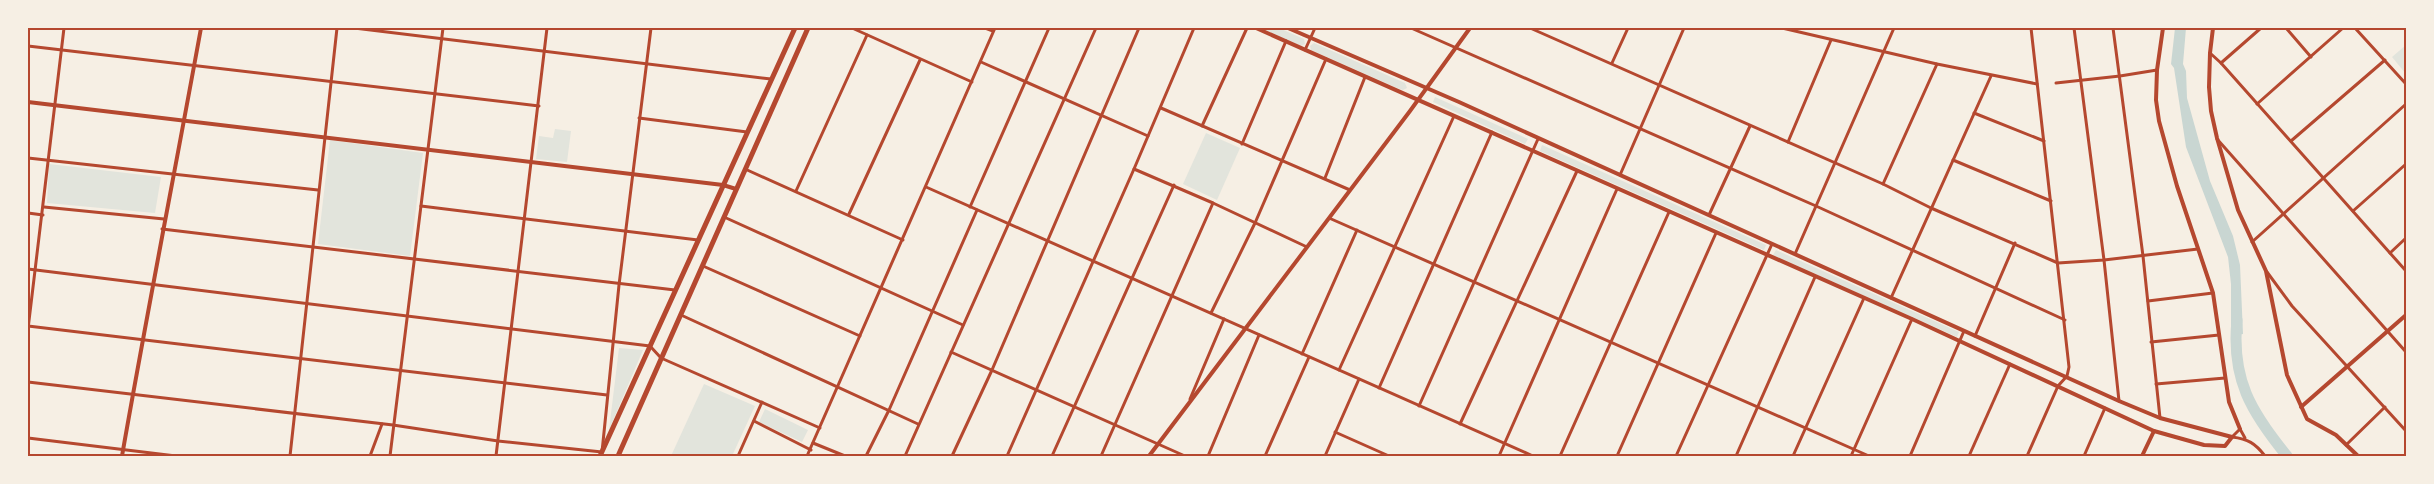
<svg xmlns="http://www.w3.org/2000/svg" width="2434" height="484" viewBox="0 0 2434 484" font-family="'IBM Plex Sans',sans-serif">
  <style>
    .green { fill: #e2e4dc }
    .water { fill: #c9d6d2 }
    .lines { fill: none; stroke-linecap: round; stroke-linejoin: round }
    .river { stroke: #c9d6d2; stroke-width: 11 }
    .minor { stroke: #b5482f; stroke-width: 3 }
    .tertiary { stroke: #b5482f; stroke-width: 4 }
    .primary { stroke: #b5482f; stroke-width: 5 }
    .neatline { fill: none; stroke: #b5482f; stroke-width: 2 }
  </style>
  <rect width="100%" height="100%" fill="#f6efe4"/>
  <g class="green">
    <polygon points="1261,28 1279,28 1304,39 1305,44 1301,46"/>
    <polygon points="1314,43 1405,83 1407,88 1403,90 1397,88 1311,50 1310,46"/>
    <polygon points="2406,45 2406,74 2392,57"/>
    <polygon points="1435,97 1528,139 1525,144 1433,102"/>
    <polygon points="555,129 571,131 567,162 536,159 539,136 553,138"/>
    <polygon points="1206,133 1240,148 1217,200 1183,184"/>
    <polygon points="330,140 423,153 410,256 318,244"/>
    <polygon points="1542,145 1766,245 1764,250 1540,151"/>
    <polygon points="49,164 161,177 155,213 47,203"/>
    <polygon points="1776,250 1959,332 1957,337 1773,255"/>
    <polygon points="619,348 643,350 609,430"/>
    <polygon points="704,384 755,406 732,456 671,456"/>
    <polygon points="765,409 808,430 802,442 759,422"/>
  </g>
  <polygon class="water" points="2175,28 2186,28 2183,64 2186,71 2187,98 2210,181 2233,236 2240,265 2243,334 2231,336 2231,284 2228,257 2186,147 2174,68 2171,64"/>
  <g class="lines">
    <path class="river" d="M2237 320C2231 379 2251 412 2287 456"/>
    <g class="minor">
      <polyline points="354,28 771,79"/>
      <polyline points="852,28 972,82"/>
      <polyline points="985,28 993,31"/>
      <polyline points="1411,28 1816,206 2065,320"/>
      <polyline points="1530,28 1883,184 1931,208 2058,263 2104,260 2198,249"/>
      <polyline points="1782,28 1937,64 2037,84"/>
      <polyline points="2074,28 2104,260 2119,401"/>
      <polyline points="2113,28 2143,256 2160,418"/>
      <polyline points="2286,28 2311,57"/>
      <polyline points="2355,28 2406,84"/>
      <polyline points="28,46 539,106"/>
      <polyline points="1305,50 1315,28"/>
      <polyline points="2210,53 2221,63 2406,271"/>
      <polyline points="981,62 1148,136"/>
      <polyline points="1612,63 1628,28"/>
      <polyline points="2221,63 2261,28"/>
      <polyline points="2056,83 2120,76 2157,70"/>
      <polyline points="2257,104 2343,28"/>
      <polyline points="1161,108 1350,190"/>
      <polyline points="1974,113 2044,141"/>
      <polyline points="639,118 747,132"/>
      <polyline points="1202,126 1247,28"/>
      <polyline points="2217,139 2406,352"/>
      <polyline points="2291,141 2385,60"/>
      <polyline points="1788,142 1831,40"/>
      <polyline points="1242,144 1286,41"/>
      <polyline points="28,158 318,190"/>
      <polyline points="1953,160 2051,201"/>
      <polyline points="745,169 903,240"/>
      <polyline points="1134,169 1213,203 1307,247"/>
      <polyline points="1620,175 1684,28"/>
      <polyline points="1325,178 1365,77"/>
      <polyline points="1883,184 1937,64"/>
      <polyline points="926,187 1533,456"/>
      <polyline points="796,191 867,35"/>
      <polyline points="421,206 698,240"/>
      <polyline points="44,207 164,219"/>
      <polyline points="970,207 1049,28"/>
      <polyline points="2353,211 2406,164"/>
      <polyline points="28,213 43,215"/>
      <polyline points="849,214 920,60"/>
      <polyline points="1709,215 1750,126"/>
      <polyline points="724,217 963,325"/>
      <polyline points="1329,218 1869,456"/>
      <polyline points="162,229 675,290"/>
      <polyline points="2252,242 2406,104"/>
      <polyline points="2390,253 2406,238"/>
      <polyline points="1795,254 1894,28"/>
      <polyline points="703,266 860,336"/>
      <polyline points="28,269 650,346 661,358 820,428"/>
      <polyline points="2267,272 2292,306 2406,431"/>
      <polyline points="1891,298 1991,76"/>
      <polyline points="2148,301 2213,293"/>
      <polyline points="1211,313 1255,223 1326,59"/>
      <polyline points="681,315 918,424"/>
      <polyline points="28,326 607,395"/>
      <polyline points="28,329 64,28"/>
      <polyline points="1975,336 2015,243"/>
      <polyline points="2151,342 2219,335"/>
      <polyline points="951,352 1185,456"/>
      <polyline points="1302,354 1357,230"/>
      <polyline points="1339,370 1454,116"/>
      <polyline points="28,382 393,425 498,441 602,452 619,285 651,28"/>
      <polyline points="2156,384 2225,378"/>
      <polyline points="1379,388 1492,132"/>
      <polyline points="1190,399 1224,319"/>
      <polyline points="1419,406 1538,139"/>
      <polyline points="754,421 811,450"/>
      <polyline points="1460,424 1577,171"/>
      <polyline points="1335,432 1389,456"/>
      <path d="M2232 437C2248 439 2255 443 2265 456"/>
      <polyline points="2232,437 2240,429 2245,438"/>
      <polyline points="28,438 176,456"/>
      <polyline points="813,443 845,456"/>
      <polyline points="2346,445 2385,407"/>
      <polyline points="290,456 337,28"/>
      <polyline points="370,456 382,424"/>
      <polyline points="390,456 443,28"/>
      <polyline points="496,456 547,28"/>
      <polyline points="738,456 762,402"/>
      <polyline points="807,456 995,28"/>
      <polyline points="866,456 889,410 977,210"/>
      <polyline points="905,456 1096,28"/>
      <polyline points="952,456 992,370 1139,28"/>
      <polyline points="1007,456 1134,169 1194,28"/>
      <polyline points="1052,456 1174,185"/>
      <polyline points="1101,456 1213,203"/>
      <polyline points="1208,456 1259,335"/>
      <polyline points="1265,456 1309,357"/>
      <polyline points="1325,456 1359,379"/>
      <polyline points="1499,456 1617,189"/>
      <polyline points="1560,456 1669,212"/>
      <polyline points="1617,456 1716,233"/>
      <polyline points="1676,456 1772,244"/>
      <polyline points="1736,456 1815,277"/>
      <polyline points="1793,456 1864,298"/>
      <polyline points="1851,456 1912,319"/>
      <polyline points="1910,456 1964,331"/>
      <polyline points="1969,456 2010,364"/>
      <polyline points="2027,456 2058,386 2067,376 2069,367 2031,28"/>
      <polyline points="2084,456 2105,408"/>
    </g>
    <g class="tertiary">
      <polyline points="1256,28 1912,319 2154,431 2204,445 2225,446 2232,437 2160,418 2119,401 1459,102 1288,28"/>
      <polyline points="2163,28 2157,70 2156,100 2159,121 2177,186 2213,293 2229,402 2240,429"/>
      <polyline points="2213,28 2210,53 2209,87 2211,111 2217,138 2238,210 2266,271 2287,375 2307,419 2336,435 2358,456"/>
      <polyline points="28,102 723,185 736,189"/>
      <polyline points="2301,407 2406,315"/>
      <path d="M122 456C147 313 175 171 201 28"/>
      <polyline points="1149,456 1410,111 1470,28"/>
      <polyline points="2142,456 2154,431"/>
    </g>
    <g class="primary">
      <polyline points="600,456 795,28"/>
      <polyline points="618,456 808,28"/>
    </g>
  </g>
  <rect width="2434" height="484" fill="none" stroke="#f6efe4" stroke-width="58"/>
  <rect x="29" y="29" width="2376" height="426" class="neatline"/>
</svg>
